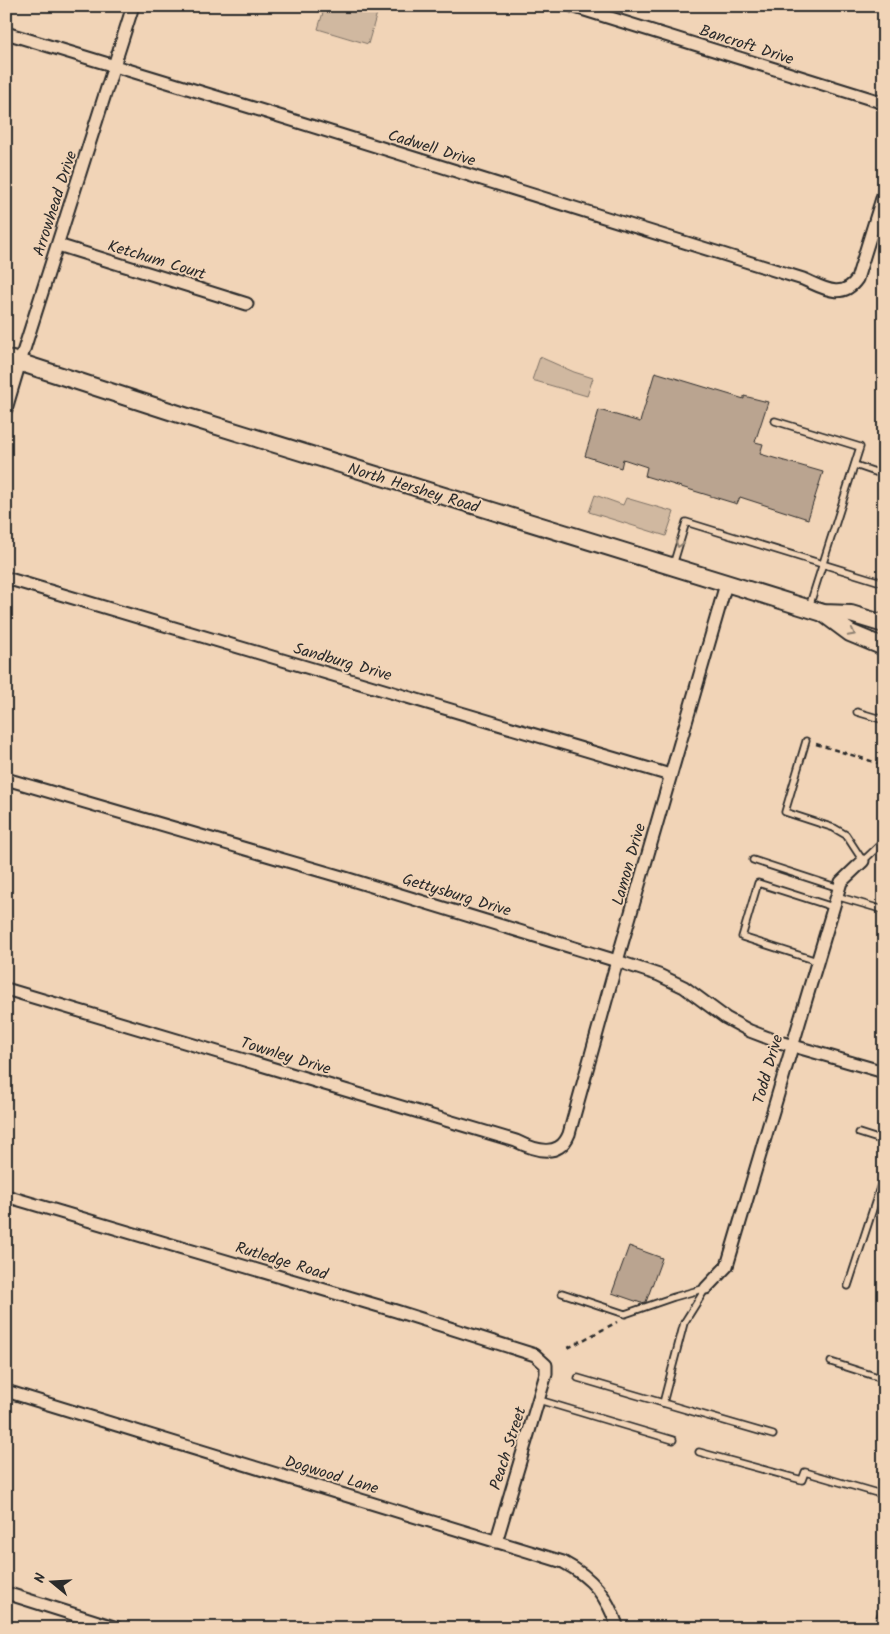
<svg xmlns="http://www.w3.org/2000/svg" width="890" height="1634" viewBox="0 0 890 1634" font-family="Kalam,sans-serif">
  <style>
    .green { fill: #d0b8a0; stroke: #7e7266 }
    .building { fill: #baa490; stroke: #2b2b2b }
    .lines { fill: none; stroke-linecap: round; stroke-linejoin: round }
    .service-casing { stroke: #2b2b2b; stroke-width: 9 }
    .minor-casing { stroke: #2b2b2b; stroke-width: 15 }
    .secondary-casing { stroke: #2b2b2b; stroke-width: 20 }
    .path { stroke: #2b2b2b; stroke-width: 2.5; stroke-dasharray: 5 4; stroke-linecap: butt }
    .service { stroke: #f1d4b7; stroke-width: 5.5 }
    .minor { stroke: #f1d4b7; stroke-width: 11 }
    .secondary { stroke: #f1d4b7; stroke-width: 16 }
    .oneway { stroke: #8e8071 }
    .labels { text-anchor: middle; stroke-width: 4; stroke-linejoin: round; paint-order: stroke }
    .street-label { font-size: 16px; fill: #2b2b2b; stroke: #f1d4b7 }
  </style>
  <rect width="100%" height="100%" fill="#f1d4b7"/>
  <filter id="ink" filterUnits="userSpaceOnUse"><feTurbulence type="fractalNoise" baseFrequency=".02" numOctaves="2"/><feDisplacementMap in="SourceGraphic" scale="10" xChannelSelector="R" yChannelSelector="G"/><feConvolveMatrix kernelMatrix="1 2 1 2 8 2 1 2 1" color-interpolation-filters="sRGB"/></filter>
  <g filter="url(#ink)">
    <g class="green">
      <polygon points="325,6 379,6 368,44 318,29"/>
      <polygon points="540,357 574,372 593,378 587,396 532,380"/>
      <polygon points="595,495 623,505 626,498 674,512 666,536 589,512"/>
    </g>
    <g class="building">
      <polygon points="655,372 744,399 744,396 768,402 755,442 763,444 760,454 823,472 808,519 740,497 737,504 645,476 647,467 623,459 621,468 585,456 599,410 640,422"/>
      <polygon points="629,1246 662,1258 646,1302 641,1303 612,1293"/>
    </g>
    <g class="lines">
      <g class="service-casing">
        <g id="service">
          <polyline points="775,421 860,447 809,607"/>
          <polyline points="855,465 884,475"/>
          <polyline points="673,565 686,522 884,583"/>
          <polyline points="857,712 884,720"/>
          <polyline points="806,741 785,812 834,828 846,835 863,861 884,841"/>
          <polyline points="753,860 839,888"/>
          <polyline points="836,896 884,910"/>
          <polyline points="817,961 742,937 758,883 833,907"/>
          <polyline points="859,1133 884,1141"/>
          <polyline points="848,1286 884,1175"/>
          <polyline points="562,1293 625,1314 674,1297 706,1288"/>
          <polyline points="831,1362 884,1379"/>
          <polyline points="578,1378 663,1403 684,1323 706,1288"/>
          <polyline points="539,1400 673,1440"/>
          <polyline points="663,1403 773,1435"/>
          <polyline points="699,1452 802,1480 805,1472 884,1495"/>
        </g>
      </g>
      <g class="minor-casing">
        <g id="minor">
          <polyline points="572,6 884,103"/>
          <path d="M6 33 263 111 803 279C822 287 842 301 857 279L884 192"/>
          <polyline points="58,245 247,304"/>
          <polyline points="6,409 20,362 133,6"/>
          <polyline points="6,578 670,775"/>
          <polyline points="6,779 342,877 617,961 659,975 684,987 726,1018 750,1031 776,1041 884,1072"/>
          <path d="M6 989 516 1141C528 1147 547 1155 559 1147 564 1144 567 1139 569 1134L617 961 726 584"/>
          <polyline points="6,1196 396,1311 535,1355 546,1365 546,1374 496,1542"/>
          <polyline points="706,1288 727,1266 841,882 863,861"/>
          <path d="M6 1391 563 1562C593 1578 607 1596 618 1628"/>
          <polyline points="6,1593 117,1628"/>
          <polyline points="880,1628 884,1615"/>
        </g>
      </g>
      <g class="secondary-casing">
        <g id="secondary">
          <polyline points="6,358 188,417 823,613 851,614 884,624"/>
          <polyline points="823,613 850,633 884,647"/>
        </g>
      </g>
      <g class="path">
        <polyline points="816,744 884,765"/>
        <polyline points="568,1348 617,1322"/>
      </g>
      <use href="#service" class="service"/>
      <use href="#minor" class="minor"/>
      <use href="#secondary" class="secondary"/>
    </g>
    <defs><path id="oneway-chevron" d="M-2-3.5L2.5 0L-2 3.5" fill="none" stroke-width="1.6" stroke-linecap="round" stroke-linejoin="round" transform="scale(1.25)"/></defs>
    <g class="oneway">
      <use href="#oneway-chevron" transform="translate(679 544) rotate(107)"/>
      <use href="#oneway-chevron" transform="translate(852 633) rotate(28)"/>
    </g>
  </g>
  <g class="labels">
    <g class="street-label">
      <text transform="translate(747 44) rotate(18)" y="6">Bancroft Drive</text>
      <text transform="translate(432 147) rotate(17)" y="6">Cadwell Drive</text>
      <text transform="translate(54 203) rotate(-72)" y="6">Arrowhead Drive</text>
      <text transform="translate(157 259) rotate(17)" y="6">Ketchum Court</text>
      <text transform="translate(414 487) rotate(17)" y="6">North Hershey Road</text>
      <text transform="translate(343 661) rotate(16)" y="6">Sandburg Drive</text>
      <text transform="translate(628 864) rotate(-74)" y="6">Lamon Drive</text>
      <text transform="translate(457 894) rotate(17)" y="6">Gettysburg Drive</text>
      <text transform="translate(286 1055) rotate(17)" y="6">Townley Drive</text>
      <text transform="translate(767 1069) rotate(-74)" y="6">Todd Drive</text>
      <text transform="translate(282 1260) rotate(17)" y="6">Rutledge Road</text>
      <text transform="translate(507 1448) rotate(-72)" y="6">Peach Street</text>
      <text transform="translate(332 1474) rotate(17)" y="6">Dogwood Lane</text>
    </g>
  </g>
  <rect width="890" height="1634" fill="none" stroke="#f1d4b7" stroke-width="25"/>
  <rect x="12" y="12" width="865" height="1609" fill="none" stroke="#2b2b2b" stroke-width="2" filter="url(#ink)"/>
  <g transform="translate(52 1582) rotate(288)" stroke="#f1d4b7" stroke-width="4" paint-order="stroke">
  <path d="M0-4L9 19L0 12L-9 19Z" fill="#2b2b2b"/>
  <text y="-8" font-size="14" font-weight="bold" text-anchor="middle" fill="#2b2b2b">N</text>
  </g>
</svg>
